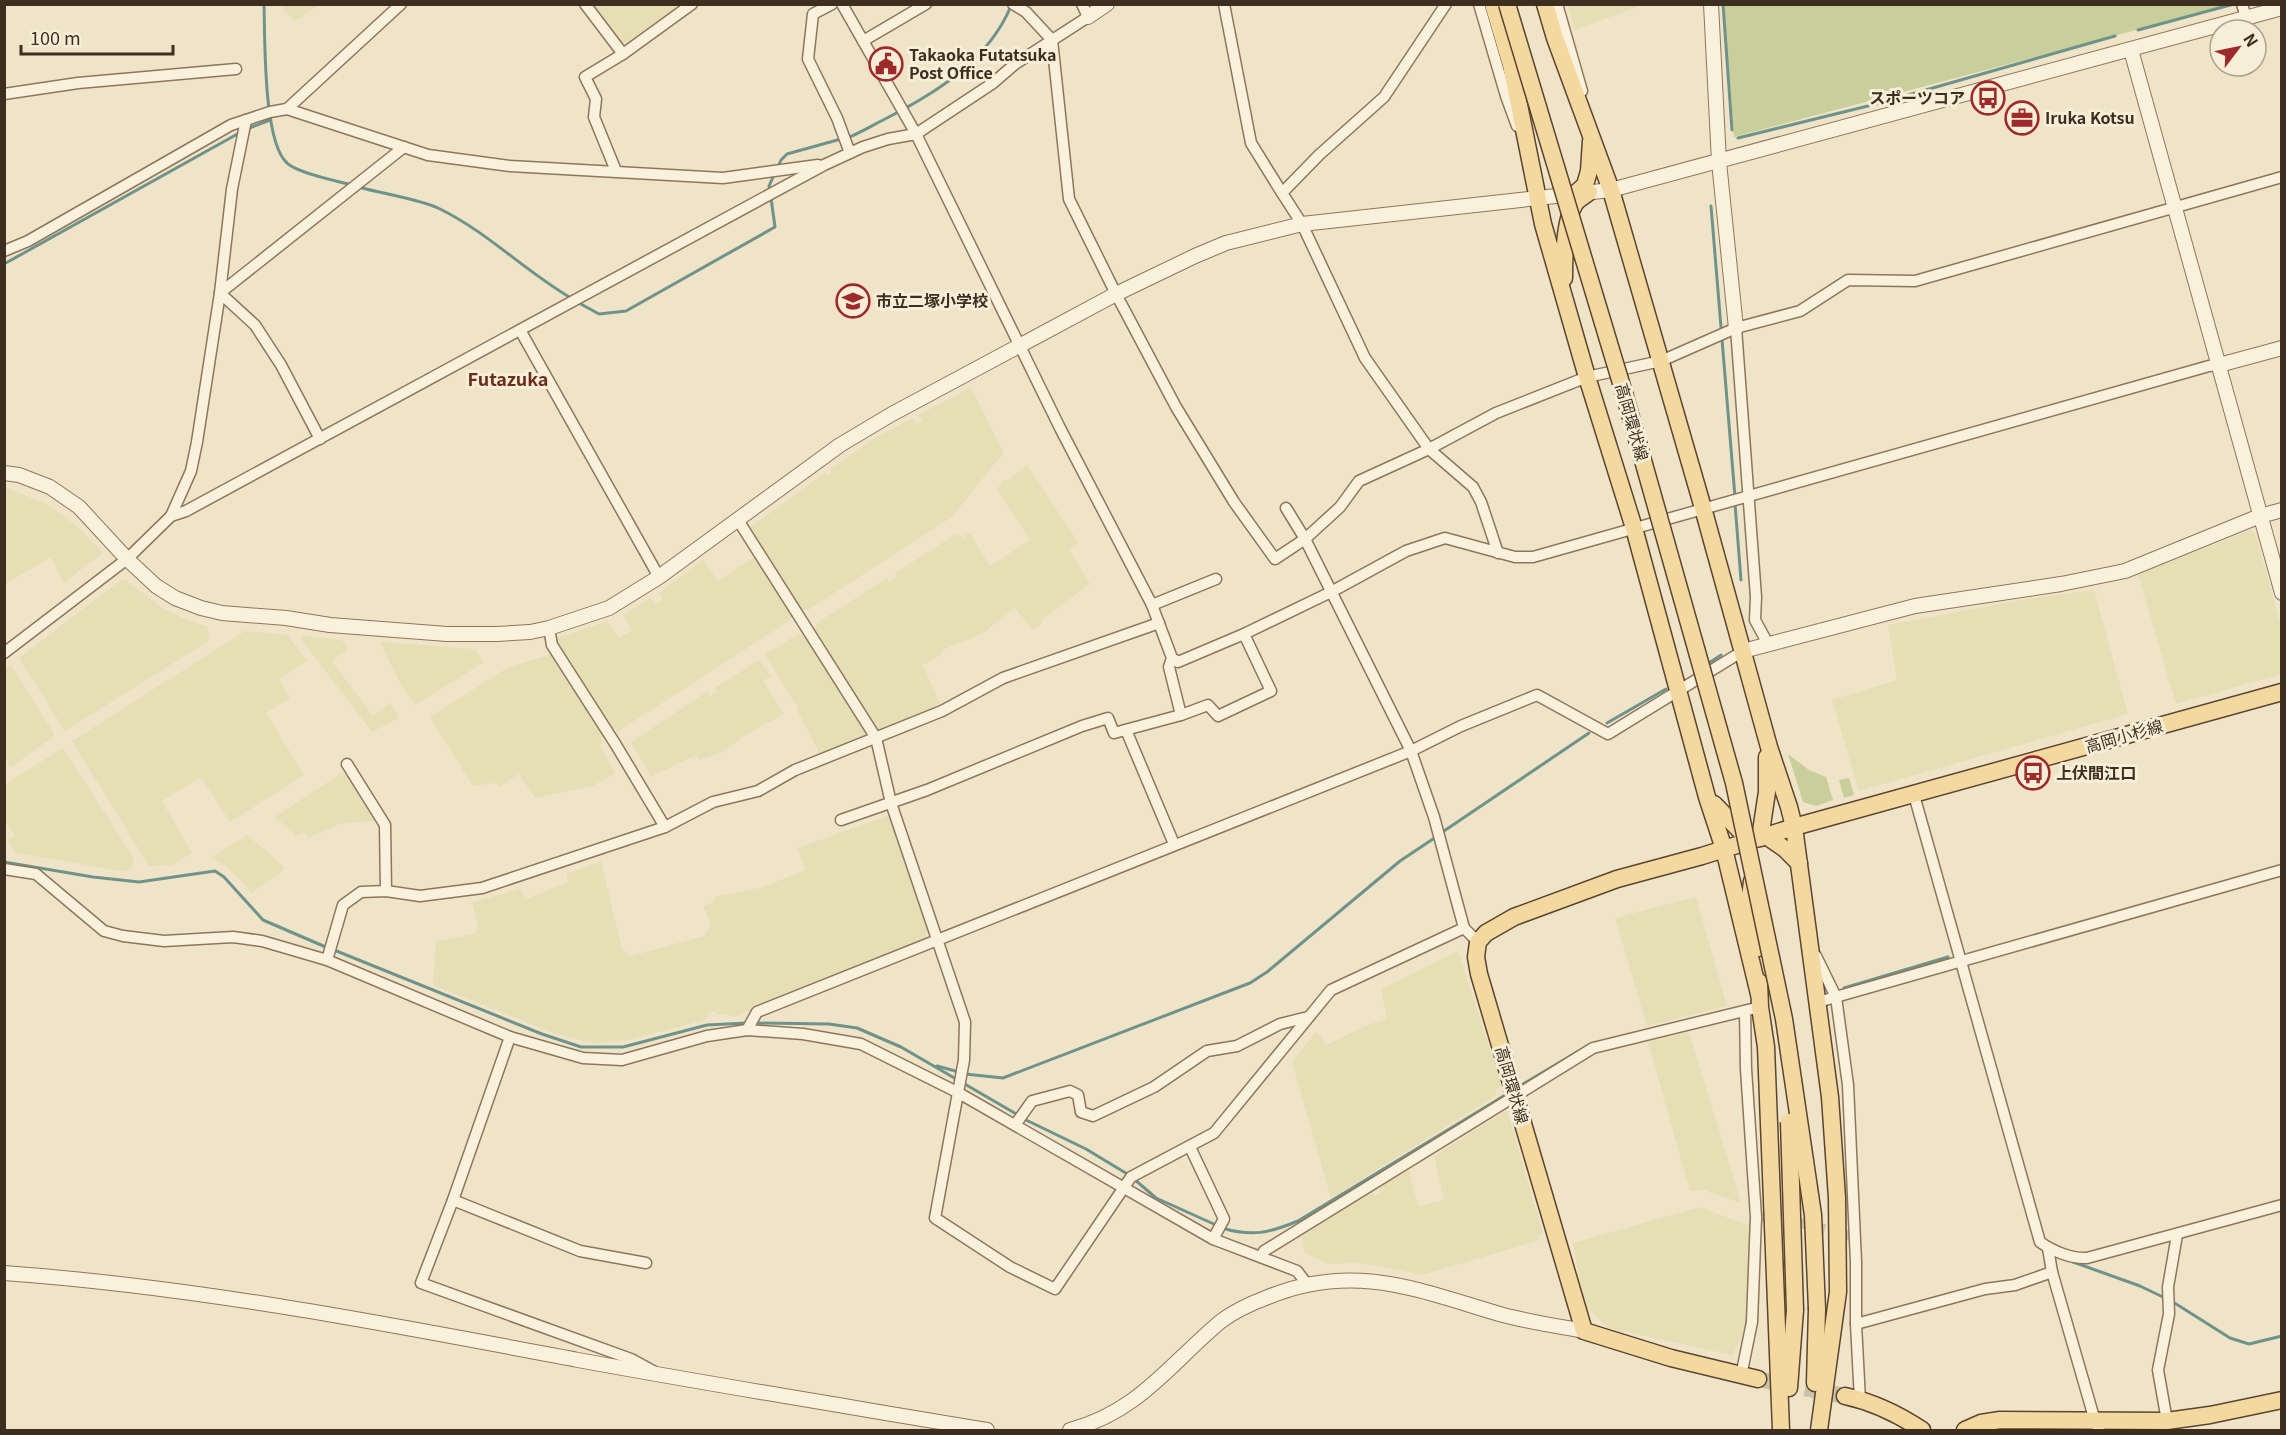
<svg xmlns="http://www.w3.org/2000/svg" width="2286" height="1435" viewBox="0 0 2286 1435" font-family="Georgia,'Noto Sans JP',serif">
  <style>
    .farmland { fill: #e6deb5 }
    .green { fill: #c9cf9b }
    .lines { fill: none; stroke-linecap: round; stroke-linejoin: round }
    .stream { stroke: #6f938a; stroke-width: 3 }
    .minor-tunnel { stroke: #ccc0a6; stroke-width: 10; stroke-dasharray: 10 5; stroke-linecap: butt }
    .primary-tunnel { stroke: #ccc0a6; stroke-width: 16; stroke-dasharray: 16 8; stroke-linecap: butt }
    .minor-casing { stroke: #8d765c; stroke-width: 13 }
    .tertiary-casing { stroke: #8d765c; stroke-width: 16 }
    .primary-casing { stroke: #5b4430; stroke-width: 19 }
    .minor { stroke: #faf1dc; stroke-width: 10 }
    .tertiary { stroke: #faf1dc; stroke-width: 14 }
    .primary { stroke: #f3d9a0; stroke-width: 16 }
    .primary-bridge-casing { stroke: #5b4430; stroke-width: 19; stroke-linecap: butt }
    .primary-bridge { stroke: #f3d9a0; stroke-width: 16 }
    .labels { text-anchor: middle; stroke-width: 6; stroke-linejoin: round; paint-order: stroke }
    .poi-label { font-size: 16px; font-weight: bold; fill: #3d2e20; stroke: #f7eed8; text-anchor: start }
    .street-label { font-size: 16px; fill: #3d2e20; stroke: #f7eed8 }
    .neighbourhood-label { font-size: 18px; font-weight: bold; fill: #6b2e1e; stroke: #f7eed8 }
  </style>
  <rect width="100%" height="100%" fill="#f0e4c8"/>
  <g class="farmland">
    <polygon points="1645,4 1575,30 1568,5 1568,4"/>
    <polygon points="280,5 318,5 295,21"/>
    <polygon points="587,5 679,5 621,47"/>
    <polygon points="971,388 1004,454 999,458 952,517 808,610 804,609 802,611 749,528 825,473 827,476 832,472 830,469 878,436 913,418 917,424 922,421 918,415"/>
    <polygon points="1027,465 1078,542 1069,549 1090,584 1043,619 1039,627 1032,629 1015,608 982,634 942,650 943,654 923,665 940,704 936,706 936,710 882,732 876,730 814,629 817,623 887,578 890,581 896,577 895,573 956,534 958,536 960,535 963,539 965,538 964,533 970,534 990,566 1030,540 997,489 1004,480 1007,481"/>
    <polygon points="7,488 45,503 64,516 83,532 103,553 63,583 54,561 50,558 5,584 4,492"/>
    <polygon points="2251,530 2255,533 2281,627 2281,674 2176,704 2138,574"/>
    <polygon points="755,556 793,616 789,621 617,732 615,728 612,731 555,639 607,621 619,638 632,630 623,615 651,598 655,604 663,600 659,593 703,560 718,581"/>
    <polygon points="121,580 125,580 164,609 194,623 207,626 209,635 207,642 65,731 19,658"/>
    <polygon points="2094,590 2128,714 1859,791 1832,700 1897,680 1888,625 2027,599"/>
    <polygon points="245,631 287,635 307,661 279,679 290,698 266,713 304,775 230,822 201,777 162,801 192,853 172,865 149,866 72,741"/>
    <polygon points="798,634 805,636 865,733 864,739 821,756 797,710 798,708 765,655"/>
    <polygon points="303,636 342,640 348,650 336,657 333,663 373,716 390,703 399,718 372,732 301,639"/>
    <polygon points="380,642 475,649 484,662 415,705 402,687"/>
    <polygon points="551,654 603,736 600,737 603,742 599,745 615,773 593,786 535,798 519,774 500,786 494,783 473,786 430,717 507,668"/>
    <polygon points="759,660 771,676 763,681 784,714 745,735 723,752 699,760 696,755 651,777 631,742 708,691 711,696 717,692 715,688"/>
    <polygon points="11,665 53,732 53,737 11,767 4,757 5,670"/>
    <polygon points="63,748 133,857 134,862 130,870 121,871 16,853 8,840 15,836 5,819 5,784"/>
    <polygon points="343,772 346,776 349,775 374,815 374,821 342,823 308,838 304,832 297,836 275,817"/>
    <polygon points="890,815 928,932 926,933 926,940 734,1017 725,1014 718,1015 715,1011 709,1013 705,1020 628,1040 593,1043 559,1035 433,985 436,941 475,934 478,926 472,902 521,889 526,899 568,882 566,874 601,861 622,949 631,956 704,936 711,926 704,906 714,902 714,897 763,887 805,870 798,848"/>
    <polygon points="247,835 277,860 285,869 252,893 226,866 211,858"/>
    <polygon points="1696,897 1727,1006 1647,1026 1615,918"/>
    <polygon points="1458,951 1502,1086 1495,1090 1497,1095 1331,1198 1292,1062 1316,1032 1327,1045 1368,1025 1387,1019 1381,989"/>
    <polygon points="1689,1032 1741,1203 1704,1190 1690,1191 1648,1042"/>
    <polygon points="1507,1110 1543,1233 1538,1236 1540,1240 1422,1275 1374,1265 1355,1263 1328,1264 1305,1253 1302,1236 1373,1190 1374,1195 1380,1194 1379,1187 1409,1170 1418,1206 1444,1200 1434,1156"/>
    <polygon points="1700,1207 1750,1226 1751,1324 1732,1355 1608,1328 1584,1305 1573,1243"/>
  </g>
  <g class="green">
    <polygon points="1724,5 1724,4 2230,5 1734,137"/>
    <polygon points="1788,754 1809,770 1826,777 1833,800 1816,806 1803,802"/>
    <polygon points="1849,778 1854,795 1844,798 1839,780"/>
  </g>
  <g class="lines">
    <g class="stream">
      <path d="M264 4C265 37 263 142 287 163 297 173 337 181 352 185"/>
      <polyline points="1723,4 1732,130"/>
      <polyline points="2138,30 2234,4"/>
      <polyline points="247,129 270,120"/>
      <path d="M847 138C860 133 873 125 885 119 936 93 988 61 1011 6"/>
      <polyline points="1738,138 1880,103 2115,36"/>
      <polyline points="777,169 781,160 787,154 841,139"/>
      <path d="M359 187C382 194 420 199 440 209 487 232 525 271 571 298"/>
      <polyline points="770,191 769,186 774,175"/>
      <polyline points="1711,206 1735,497"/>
      <polyline points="4,264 241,132"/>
      <polyline points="579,303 599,314 626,311 775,227 771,198"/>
      <polyline points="1735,504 1741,580"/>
      <polyline points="1706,665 1721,655"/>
      <polyline points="1607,723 1666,689"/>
      <polyline points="1441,833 1589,733"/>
      <polyline points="4,862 93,877 139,882 215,871 224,877 263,920 328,948"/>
      <polyline points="334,950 542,1034 581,1047 623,1047 707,1025 747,1023"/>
      <polyline points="1844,988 1948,957 1949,961"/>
      <polyline points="753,1023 829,1024 857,1028 901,1047 1018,1115"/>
      <polyline points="937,1066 959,1072"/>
      <polyline points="965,1074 1003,1078 1250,983 1267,972 1400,861 1436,837"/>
      <polyline points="1518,1087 1589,1045"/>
      <polyline points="1024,1119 1086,1149 1129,1175"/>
      <polyline points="1134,1179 1156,1198 1216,1225"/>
      <path d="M1222 1228C1252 1237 1269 1233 1298 1221L1507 1094"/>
      <polyline points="2073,1262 2140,1286 2167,1299"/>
      <polyline points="2173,1302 2230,1338 2249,1344 2282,1336"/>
    </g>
    <polyline class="minor-tunnel" points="1756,1217 1805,1224 1854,1237"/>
    <polyline class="primary-tunnel" points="1758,1379 1845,1396"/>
    <g class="minor-casing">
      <g id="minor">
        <polyline points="585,4 623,54"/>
        <polyline points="832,4 813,14 808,59 837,118 850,153"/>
        <polyline points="842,4 916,134 1060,428 1152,605 1172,658 1178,662 1244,634 1331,592 1406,551 1445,538 1515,557 1533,557 2209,366 2219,365"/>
        <polyline points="1013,4 1026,12 1052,40 1069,199 1116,294 1176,407 1234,502 1275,559 1305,539 1340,507 1359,481 1429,449 1496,413 1587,377 1661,361 1736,328 1800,311 1848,280 1915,281 2282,177"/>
        <polyline points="1224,4 1251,143 1282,193"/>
        <polyline points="1446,4 1384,97 1319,155 1282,193 1302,224 1365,358 1429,449 1473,487 1481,502 1498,553"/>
        <polyline points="1479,4 1506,96 1517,126"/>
        <polyline points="1557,4 1582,91"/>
        <polyline points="2242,4 2246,18"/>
        <polyline points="863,41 926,4"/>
        <polyline points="4,94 78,83 236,69"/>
        <polyline points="287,109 401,4"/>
        <polyline points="616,171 594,117 596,99 585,77 623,54 692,4"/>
        <polyline points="4,251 28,241 231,125 270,112 287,109 428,155 510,166 723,178 818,165"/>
        <polyline points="1736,328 1756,597 1755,620 1768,644"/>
        <polyline points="520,330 659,577"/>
        <polyline points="320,439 281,365 255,325 220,293 404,147"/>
        <polyline points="1286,508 1305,539 1411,751 1434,817 1464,928 1478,942"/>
        <polyline points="171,516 191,471 197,442 220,293 232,189 246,120"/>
        <polyline points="738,520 876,738 891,803 965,1022 964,1060 935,1218 1010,1267 1055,1289 1131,1177 1214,1133 1331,990 1464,928"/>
        <polyline points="1152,605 1216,579"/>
        <polyline points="549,628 552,645 616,745 665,827"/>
        <polyline points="4,653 127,559 171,516 186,511 824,165 863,147 888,139 916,134 993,83 1015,64 1088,17 1082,4"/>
        <polyline points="1172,658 1169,667 1181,715"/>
        <polyline points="1126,730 1174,844"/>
        <polyline points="347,764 385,825 386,891"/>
        <path d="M1914 795 2040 1242C2052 1251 2072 1259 2087 1258L2282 1205"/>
        <polyline points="841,820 927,790 1082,726 1108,718 1114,733 1181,715 1208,705 1218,716 1271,691 1244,634"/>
        <polyline points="4,869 36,874 104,931 123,936 164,941 233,937 262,941 327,960 510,1037 583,1058 622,1060 707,1036 747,1030 803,1034 861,1044 957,1092 1213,1239 1297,1271 1307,1284"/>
        <polyline points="1816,956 1836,997 1848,1085 1856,1262 1856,1324 1860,1400"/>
        <polyline points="327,960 343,905 361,892 386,891 420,896 482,888 665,827 713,802 758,791 795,770 942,711 1003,678 1159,623"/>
        <polyline points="1818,1002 2282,870"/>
        <polyline points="747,1030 757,1012 1411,751 1461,726 1537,695 1608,734 1743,651"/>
        <polyline points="510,1037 453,1200 421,1283 631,1359 653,1371"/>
        <polyline points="1015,1125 1032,1101 1070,1091 1078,1095 1081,1112 1093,1116 1154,1087 1207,1051 1237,1046 1280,1024 1308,1017"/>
        <polyline points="1190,1147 1224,1219 1213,1239"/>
        <polyline points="453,1200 580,1251 646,1263"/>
        <polyline points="2048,1248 2052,1272 2095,1421 2099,1430"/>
        <polyline points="1261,1257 1264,1251 1593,1048 1760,1007"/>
        <polyline points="1856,1324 1985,1289 2015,1285 2052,1272"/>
        <polyline points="1741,1376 1752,1322 1756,1217 1746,1069 1745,1011"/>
        <polyline points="2167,1421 2158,1370 2169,1314 2168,1287 2177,1235"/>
      </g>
    </g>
    <g class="tertiary-casing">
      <g id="tertiary">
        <polyline points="1711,4 1719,162 1736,328"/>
        <polyline points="1088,17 1107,4"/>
        <path d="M2131 50C2180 231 2230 412 2282 593"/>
        <polyline points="2219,365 2282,348"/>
        <polyline points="4,473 19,475 50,487 79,507 127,559 156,586 175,598 201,608 222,613 286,618 330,625 447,634 497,634 530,632 549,628 609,608 659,577 840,445 892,414 1116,294 1195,256 1226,243 1302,224 1611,190 2282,8"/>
        <polyline points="1743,651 1915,606 2061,584 2125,571 2260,516 2282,510"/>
        <path d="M4 1273C198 1287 388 1324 578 1360 714 1385 851 1407 987 1430"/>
        <path d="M1070 1430C1138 1412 1169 1365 1220 1322 1234 1311 1252 1303 1268 1297 1355 1261 1420 1291 1503 1315 1530 1322 1557 1326 1584 1331"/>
      </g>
    </g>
    <g class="primary-casing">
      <g id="primary">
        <polyline points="1493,4 1511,65 1543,224 1587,377 1634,528 1707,797 1724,849 1759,994"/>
        <polyline points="1545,4 1555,38 1611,190 1703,508 1769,747 1789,807 1794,827 1830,1097 1837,1198 1838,1292 1819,1430"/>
        <polyline points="1574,195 1585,185 1589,171 1591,141"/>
        <path d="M1564 278C1564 259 1564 216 1577 201 1580 198 1586 195 1589 192"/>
        <polyline points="1714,804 1750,841"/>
        <polyline points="1766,836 1785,849 1799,863"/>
        <polyline points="1760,838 1767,792 1767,757"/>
        <polyline points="1752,881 1750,899 1758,948"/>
        <polyline points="1759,982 1760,1007 1766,1047 1781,1430"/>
        <polyline points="1758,1379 1671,1358 1584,1331 1479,974 1476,957 1478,942 1486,933 1514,917 1617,879 1702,856 1794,827 2282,692"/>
        <polyline points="1815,1383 1817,1309"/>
        <polyline points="1789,1388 1795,1310"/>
        <path d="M1845 1396C1873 1402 1898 1414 1922 1430"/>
        <polyline points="1965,1430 1981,1423 2000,1420 2167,1421 2210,1415 2282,1400"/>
      </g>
    </g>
    <use href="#minor" class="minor"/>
    <use href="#tertiary" class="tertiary"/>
    <use href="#primary" class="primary"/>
    <g class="primary-bridge-casing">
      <g id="primary-bridge">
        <polyline points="1507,4 1624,393 1734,783 1784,1019 1813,1215 1817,1309"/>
        <polyline points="1789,1122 1795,1310"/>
      </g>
    </g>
    <use href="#primary-bridge" class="primary-bridge"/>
  </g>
  <defs>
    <g id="civic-ring" transform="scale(1.725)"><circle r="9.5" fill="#f7eed8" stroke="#9e2a2b" stroke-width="1.5"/><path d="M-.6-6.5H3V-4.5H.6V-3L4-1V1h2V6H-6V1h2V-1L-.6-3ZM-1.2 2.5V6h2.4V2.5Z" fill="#9e2a2b"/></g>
    <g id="bus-ring" transform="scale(1.725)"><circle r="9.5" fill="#f7eed8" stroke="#9e2a2b" stroke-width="1.5"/><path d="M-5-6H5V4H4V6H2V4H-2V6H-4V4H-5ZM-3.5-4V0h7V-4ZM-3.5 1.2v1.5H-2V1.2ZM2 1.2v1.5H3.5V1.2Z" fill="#9e2a2b"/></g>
    <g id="office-ring" transform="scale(1.725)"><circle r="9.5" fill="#f7eed8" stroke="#9e2a2b" stroke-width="1.5"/><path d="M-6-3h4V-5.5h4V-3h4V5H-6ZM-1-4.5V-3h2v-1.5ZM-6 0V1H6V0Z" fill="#9e2a2b"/></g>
    <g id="school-ring" transform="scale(1.725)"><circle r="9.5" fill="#f7eed8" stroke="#9e2a2b" stroke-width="1.5"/><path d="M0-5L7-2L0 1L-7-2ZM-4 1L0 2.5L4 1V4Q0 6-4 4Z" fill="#9e2a2b"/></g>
  </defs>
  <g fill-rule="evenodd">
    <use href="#civic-ring" x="886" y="64"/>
    <use href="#bus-ring" x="1988" y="98"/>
    <use href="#office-ring" x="2022" y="118"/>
    <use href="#school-ring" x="853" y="301"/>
    <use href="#bus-ring" x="2033" y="773"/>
  </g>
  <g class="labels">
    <g class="poi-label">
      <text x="909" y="61">Takaoka Futatsuka<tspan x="909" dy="18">Post Office</tspan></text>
      <text x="1965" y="104" text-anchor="end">スポーツコア</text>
      <text x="2045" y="124">Iruka Kotsu</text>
      <text x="876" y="307">市立二塚小学校</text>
      <text x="2056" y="779">上伏間江口</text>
    </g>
    <g class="street-label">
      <text transform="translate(1632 422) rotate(74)" y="6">高岡環状線</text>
      <text transform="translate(2124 736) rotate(-16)" y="6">高岡小杉線</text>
      <text transform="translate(1512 1085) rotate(74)" y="6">高岡環状線</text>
    </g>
    <g class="neighbourhood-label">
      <text x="508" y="386">Futazuka</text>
    </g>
  </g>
  <rect width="2286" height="1435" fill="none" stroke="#3d2e20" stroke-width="12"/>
  <g transform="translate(2238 48) rotate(58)"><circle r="28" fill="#f7eed8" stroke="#ada18e" stroke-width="1.5"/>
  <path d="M0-4.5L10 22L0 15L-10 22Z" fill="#9e2a2b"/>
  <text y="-9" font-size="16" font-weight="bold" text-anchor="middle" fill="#3d2e20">N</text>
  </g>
  <path d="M21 45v9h152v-9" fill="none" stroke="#3d2e20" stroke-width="3"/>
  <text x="30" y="45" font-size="18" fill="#3d2e20" stroke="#f7eed8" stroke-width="4.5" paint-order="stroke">100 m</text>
</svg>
